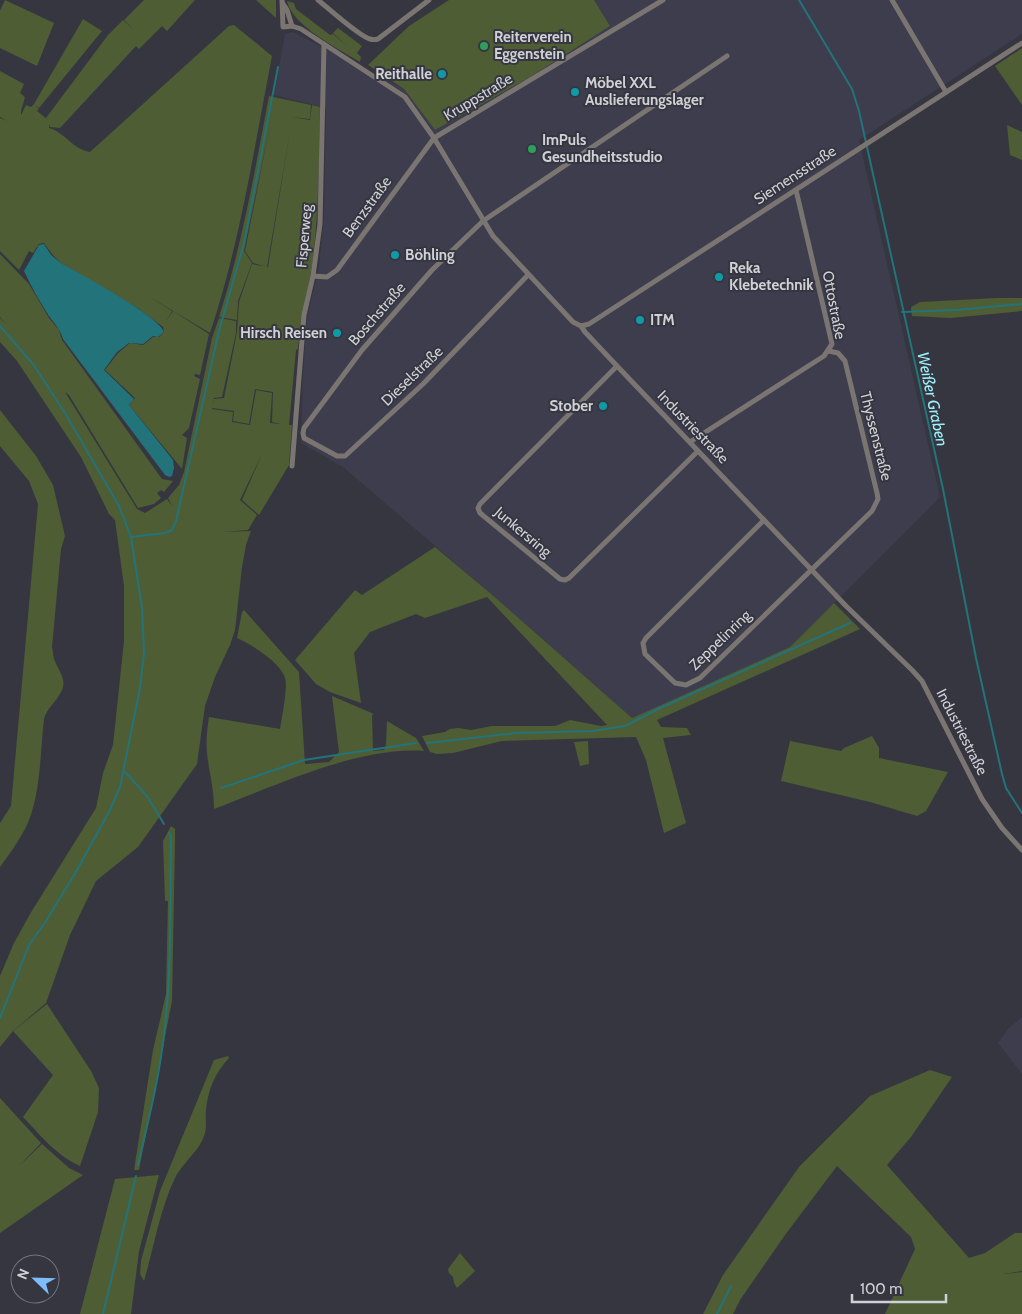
<svg xmlns="http://www.w3.org/2000/svg" width="1022" height="1314" viewBox="0 0 1022 1314" font-family="Cabin,sans-serif">
  <style>
    .built { fill: #3d3d4e }
    .green { fill: #4e5d34; fill-rule: evenodd }
    .water { fill: #23737b }
    .lines { fill: none; stroke-linecap: round; stroke-linejoin: round }
    .stream { stroke: #23737b; stroke-width: 2 }
    .minor { stroke: #7b7572; stroke-width: 5 }
    .leisure-dot { fill: #2e9e5b; stroke: #363640; stroke-width: 2 }
    .culture-dot { fill: #0f9aa8; stroke: #363640; stroke-width: 2 }
    .labels { text-anchor: middle; stroke-width: 4; stroke-linejoin: round; paint-order: stroke }
    .poi-label { font-size: 15px; font-weight: bold; fill: #d0d1d7; stroke: #363640; text-anchor: start }
    .street-label { font-size: 15px; fill: #d0d1d7; stroke: #363640 }
    .water-label { font-size: 16px; font-style: italic; fill: #9bf1fb; stroke: #363640 }
  </style>
  <rect width="100%" height="100%" fill="#363640"/>
  <g class="built">
    <polygon points="594,0 1022,0 1022,34 859,140 940,497 790,647 632,718 490,593 343,467 301,443 303,374 306,329 308,313 319,268 324,217 326,108 274,95 285,34 293,32 404,89 435,130 610,26"/>
    <polygon points="1022,1017 1022,1074 998,1043 1009,1028"/>
  </g>
  <g class="green">
    <polygon points="5,0 54,23 37,66 0,48 0,11"/>
    <path d="M144 0H195L167 31 162 26 139 49 136 46 60 128 50 127 49 124V128C66 133 72 149 90 152L229 26 234 25 272 56C254 149 240 243 210 333L148 296 172 311 166 321 173 311 209 334 200 375 195 374 194 376 200 379 189 428 182 435 187 438 182 469 129 405 135 398 105 370 118 353 130 343 143 345 153 337H159L164 332 163 327 139 309 61 263 52 254 44 243 39 244 33 253 29 251 19 270 0 251V118L7 121 0 117V71L24 84 20 93 25 97 21 111V115L26 105 31 107 34 104 83 19 102 31 39 108 34 105 39 109 37 111 48 120 46 118 108 35 123 20 135 31 124 20Z"/>
    <polygon points="256,0 276,0 276,18"/>
    <polygon points="449,0 594,0 610,26 530,77 435,130 404,89 368,65 409,26"/>
    <path d="M287 1 294 3 296 9 330 35 333 34 347 46 333 33 338 28 362 46 357 53 361 57 360 62C339 49 292 26 287 1Z"/>
    <polygon points="1022,48 1022,105 995,66"/>
    <path d="M269 96 311 105 310 119 292 117 310 120 312 105 320 107C319 158 319 209 313 259 309 290 300 318 298 349L296 350 289 425H292L289 465 259 515 242 500 262 454 240 500 257 515 248 530 223 532 251 531 246 545 242 567 235 630 230 645 215 677 205 706 197 764 138 847 96 881 70 935 46 1003 13 1031 0 1047V976L14 943 30 914 96 808 103 773 113 745 124 641V586L115 520 109 514 81 457 17 361 0 342V318L6 324 0 317V254L29 284 49 318 59 330 62 340 162 479 173 481 164 492 161 490 157 493 161 498 154 504 138 508 69 395 65 392 137 509 145 513 167 499 172 506 168 498 179 485 184 472 212 338 219 318 236 321V333L222 397 214 398 212 407 214 399 224 398 237 332 239 302 252 264 268 267 290 131 267 267 253 263 245 251 270 125 244 251 252 263 238 301 237 320 219 317C242 245 255 170 269 96ZM255 389 273 392 272 422 281 424 270 423 272 393 256 390 250 425 232 422 233 412 212 409V408L234 411 233 421 249 424Z"/>
    <polygon points="1007,125 1022,132 1022,160 1010,155"/>
    <polygon points="997,298 1022,298 1022,311 951,318 912,316 911,307 920,302"/>
    <path d="M0 410 36 456 53 485 65 536 61 549 52 647C53 651 53 655 54 659 58 670 68 680 61 692 56 702 47 708 44 719 40 753 41 798 25 829 18 842 9 855 0 867V823L11 806 38 504 29 481 0 446Z"/>
    <polygon points="435,547 490,593 632,718 790,647 834,603 860,629 657,720 661,727 687,728 691,735 663,738 686,823 664,833 646,760 636,737 502,741 453,753 437,754 430,752 422,736 445,732 450,729 458,728 471,730 492,726 555,726 570,720 601,726 607,725 487,597 425,618 416,614 370,632 354,653 361,703 330,692 316,684 295,660 355,590 362,595"/>
    <path d="M244 610 299 672 305 764 329 762 339 752 332 696 374 714 372 715 373 751 384 750 386 745 387 721 416 738 424 751C359 746 275 786 214 809 214 787 209 773 207 753 206 741 207 729 209 717L280 729C282 717 288 687 285 678 281 663 251 644 237 638L242 612Z"/>
    <polygon points="872,736 879,748 879,758 948,772 926,811 917,816 870,802 781,781 790,741 841,751 844,748"/>
    <polygon points="588,741 589,764 580,766 574,742"/>
    <polygon points="171,826 175,829 175,842 172,1001 139,1170 134,1170 153,1050 166,994 168,901 165,901 163,841"/>
    <path d="M47 1004 91 1071 99 1088 98 1112 80 1166C57 1156 40 1135 23 1117L53 1075 13 1031Z"/>
    <path d="M228 1056 229 1058C215 1073 208 1089 206 1110 205 1117 207 1126 205 1133 200 1151 183 1162 175 1178 160 1209 154 1247 144 1281L140 1274 141 1261 160 1191 214 1060Z"/>
    <polygon points="930,1070 952,1077 911,1137 887,1165 969,1258 985,1253 1015,1233 1022,1233 1022,1271 1003,1274 1022,1272 1022,1314 885,1314 915,1249 911,1237 837,1166 785,1235 740,1300 733,1314 703,1314 723,1275 799,1167 870,1096"/>
    <polygon points="0,1098 41,1143 19,1166 42,1144 69,1168 83,1175 0,1233"/>
    <polygon points="159,1175 139,1251 131,1314 80,1314 115,1179"/>
    <polygon points="460,1253 475,1271 457,1288 454,1283 453,1277 449,1273 448,1269"/>
  </g>
  <path class="water" d="M44 244 51 255 61 263C80 274 159 316 164 332L158 337 153 336 143 344 129 343 117 352 104 370 134 399 129 405 173 460 174 468 172 476 169 477 165 475 63 339C60 329 55 324 49 316 40 302 31 286 24 271L39 245Z"/>
  <g class="lines">
    <g class="stream">
      <polyline points="799,0 852,89 859,111 943,489 976,658 1002,774 1006,788 1022,813"/>
      <polyline points="902,312 957,310 1022,304"/>
      <polyline points="0,326 33,364 65,413 119,506 131,537 142,608 144,653 140,688 120,787 109,812 77,870 46,921 29,945 0,1018"/>
      <polyline points="131,537 165,533 172,530 176,521 219,331 244,243 278,67"/>
      <polyline points="427,743 516,733 592,731 625,726 660,708 850,623"/>
      <polyline points="125,772 147,796 164,824"/>
      <polyline points="221,788 304,760 416,743"/>
      <path d="M138 1165C148 1122 159 1079 164 1035 172 969 170 903 171 837L169 833"/>
      <polyline points="103,1314 136,1176"/>
      <polyline points="717,1314 731,1286"/>
    </g>
    <g class="minor">
      <polyline points="282,0 283,27 292,26 301,29 405,97 434,138 493,236 573,322 581,326 585,332 617,366 846,606 912,670 922,681 982,799 1002,828 1022,850"/>
      <path d="M318 0C328 8 360 37 370 39 374 40 374 40 378 39L429 0"/>
      <polyline points="892,0 946,92"/>
      <polyline points="283,4 287,10 292,26"/>
      <polyline points="528,275 423,384 345,456 337,456 304,438 303,433 304,428 362,350 432,270 483,221 727,56"/>
      <polyline points="313,276 327,277 337,270 434,138 663,0"/>
      <polyline points="581,326 589,324 1022,43"/>
      <polyline points="617,366 480,504 478,508 480,513 560,579 565,580 569,578 698,451"/>
      <polyline points="690,442 824,356 832,344 796,190"/>
      <polyline points="292,466 304,315 313,276 320,224 324,44"/>
      <polyline points="764,520 646,638 643,643 645,654 675,683 686,685 700,678 872,511 878,499 877,493 845,361 838,353 829,351"/>
    </g>
  </g>
  <g class="leisure-dot">
    <circle cx="484" cy="46" r="5"/>
    <circle cx="532" cy="149" r="5"/>
  </g>
  <g class="culture-dot">
    <circle cx="442" cy="74" r="5"/>
    <circle cx="575" cy="92" r="5"/>
    <circle cx="395" cy="255" r="5"/>
    <circle cx="719" cy="277" r="5"/>
    <circle cx="640" cy="320" r="5"/>
    <circle cx="337" cy="333" r="5"/>
    <circle cx="603" cy="406" r="5"/>
  </g>
  <g class="labels">
    <g class="poi-label">
      <text x="494" y="42">Reiterverein<tspan x="494" dy="17">Eggenstein</tspan></text>
      <text x="432" y="79" text-anchor="end">Reithalle</text>
      <text x="585" y="88">Möbel XXL<tspan x="585" dy="17">Auslieferungslager</tspan></text>
      <text x="542" y="145">ImPuls<tspan x="542" dy="17">Gesundheitsstudio</tspan></text>
      <text x="405" y="260">Böhling</text>
      <text x="729" y="273">Reka<tspan x="729" dy="17">Klebetechnik</tspan></text>
      <text x="650" y="325">ITM</text>
      <text x="327" y="338" text-anchor="end">Hirsch Reisen</text>
      <text x="593" y="411" text-anchor="end">Stober</text>
    </g>
    <g class="street-label">
      <text transform="translate(478 97) rotate(-31)" y="5">Kruppstraße</text>
      <text transform="translate(795 175) rotate(-33)" y="5">Siemensstraße</text>
      <text transform="translate(367 207) rotate(-54)" y="5">Benzstraße</text>
      <text transform="translate(304 236) rotate(-85)" y="5">Fisperweg</text>
      <text transform="translate(834 305) rotate(79)" y="5">Ottostraße</text>
      <text transform="translate(377 314) rotate(-49)" y="5">Boschstraße</text>
      <text transform="translate(412 376) rotate(-44)" y="5">Dieselstraße</text>
      <text transform="translate(693 427) rotate(46)" y="5">Industriestraße</text>
      <text transform="translate(876 436) rotate(76)" y="5">Thyssenstraße</text>
      <text transform="translate(523 532) rotate(40)" y="5">Junkersring</text>
      <text transform="translate(720 640) rotate(-44)" y="5">Zeppelinring</text>
      <text transform="translate(962 732) rotate(63)" y="5">Industriestraße</text>
    </g>
    <g class="water-label">
      <text transform="translate(933 399) rotate(78)" y="6">Weißer Graben</text>
    </g>
  </g>
  <g transform="translate(35 1279) rotate(293)"><circle r="24" fill="#363640" stroke="#74747c"/>
  <path d="M0-4L9 19L0 12L-9 19Z" fill="#7ebdf9"/>
  <text y="-8" font-size="14" font-weight="bold" text-anchor="middle" fill="#d0d1d7">N</text>
  </g>
  <path d="M852 1294v8h94v-8" fill="none" stroke="#d0d1d7" stroke-width="2.5"/>
  <text x="860" y="1294" font-size="15" fill="#d0d1d7" stroke="#363640" stroke-width="4" paint-order="stroke">100 m</text>
</svg>
